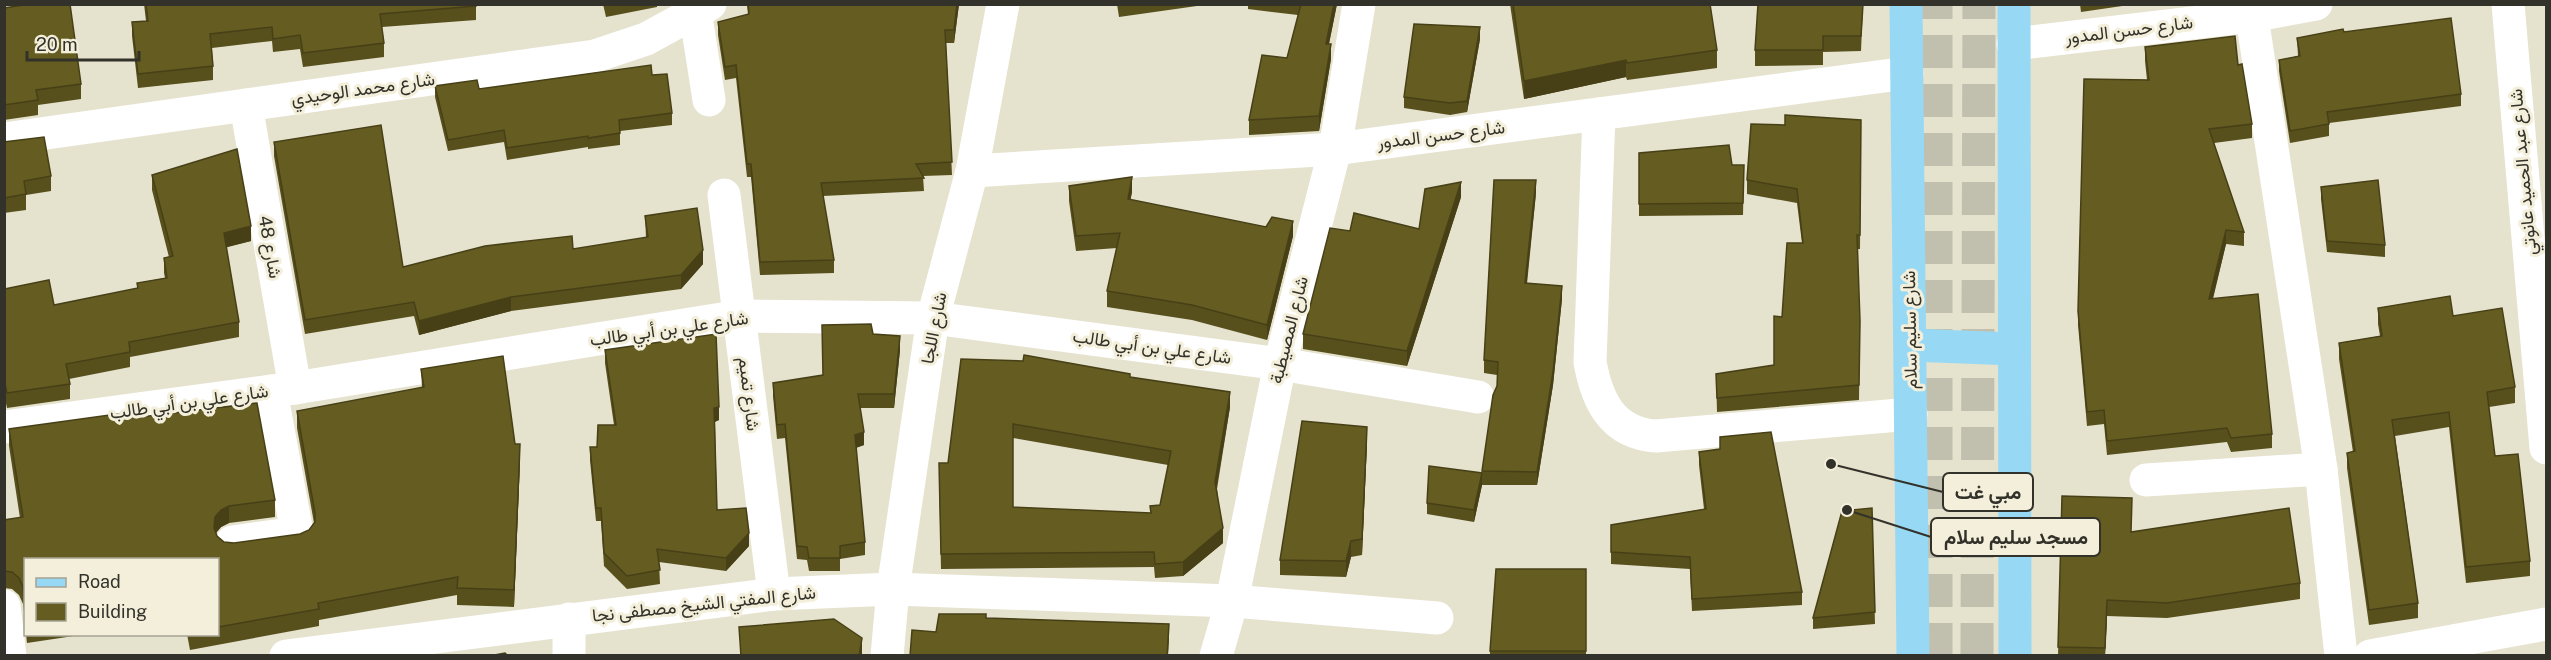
<svg xmlns="http://www.w3.org/2000/svg" width="2551" height="660" viewBox="0 0 2551 660" font-family="'Public Sans',Vazirmatn,sans-serif">
  <style>
    .lines { fill: none; stroke-linecap: round; stroke-linejoin: round }
    .highway-tunnel { stroke: #c1bfad; stroke-width: 33; stroke-dasharray: 33 16; stroke-linecap: butt }
    .minor { stroke: #fff; stroke-width: 33 }
    .major { stroke: #97d9f5; stroke-width: 33 }
    .wall { fill: #574f1c; fill-rule: evenodd }
    .shaded-wall { fill: #474017 }
    .building { fill: #655c21; stroke: #474017; stroke-width: 1.5; fill-rule: evenodd }
    .labels { text-anchor: middle; stroke-width: 6; stroke-linejoin: round; paint-order: stroke }
    .street-label { font-size: 18px; fill: #33322a; stroke: #f3efdb }
    .leader { fill: none; stroke: #33322a; stroke-width: 2 }
    .callout-dot { fill: #33322a; stroke: #f3efdb; stroke-width: 2 }
    .callout { fill: #f3efdb; stroke: #33322a; stroke-width: 2 }
    .callout-label { font-size: 20px; text-anchor: middle; font-weight: bold; fill: #33322a }
  </style>
  <rect width="100%" height="100%" fill="#e5e2ce"/>
  <g class="lines">
    <g class="highway-tunnel">
      <polyline points="1936,656 1936,4"/>
      <polyline points="1977,656 1979,4"/>
    </g>
    <g class="minor">
      <polyline points="694,4 709,100"/>
      <polyline points="2250,4 2321,469 2341,656"/>
      <polyline points="2508,4 2546,448"/>
      <polyline points="2013,44 2251,16 2316,4"/>
      <polyline points="246,105 295,388"/>
      <path d="M1599 114 1590 362C1597 401 1612 433 1656 436L1911 414"/>
      <polyline points="4,139 595,56 646,39 710,4"/>
      <polyline points="972,171 1335,149 1907,73"/>
      <polyline points="724,195 774,594"/>
      <polyline points="4,427 295,388 740,316 933,318 1280,364 1478,397"/>
      <polyline points="2146,480 2321,469"/>
      <polyline points="232,542 297,533 271,391"/>
      <polyline points="4,606 10,656"/>
      <polyline points="569,619 569,656"/>
      <polyline points="286,656 774,594 893,589 1232,601 1437,618"/>
      <polyline points="887,656 893,589 933,318 972,171 1003,4"/>
      <polyline points="1216,656 1232,601 1280,364 1335,149 1359,4"/>
      <polyline points="2370,656 2546,624"/>
    </g>
    <g class="major">
      <polyline points="1906,4 1913,656"/>
      <polyline points="2014,4 2015,656"/>
      <polyline points="1910,345 2014,349"/>
    </g>
  </g>
  <g class="wall">
    <polygon points="144,4 476,4 476,20 382,27 384,43 384,57 303,67 300,49 273,52 272,41 212,48 213,66 213,80 138,88 132,36 132,22 146,21"/>
    <polygon points="603,4 657,4 657,7 606,17"/>
    <polygon points="747,4 959,4 954,43 946,43 952,175 923,176 924,191 823,196 834,260 834,273 760,275 751,177 747,177 736,78 725,80 718,35 718,22 748,15"/>
    <polygon points="1117,4 1211,4 1119,17"/>
    <polygon points="1248,4 1337,4 1329,44 1331,59 1319,131 1249,135 1249,120 1287,58 1298,15 1248,9"/>
    <polygon points="1510,4 1710,4 1717,50 1717,68 1627,80 1626,77 1524,99"/>
    <polygon points="1863,4 1861,51 1823,52 1823,65 1755,66 1755,50"/>
    <polygon points="2080,4 2136,4 2081,12"/>
    <polygon points="4,8 81,84 81,99 38,105 38,115 4,120"/>
    <polygon points="2344,32 2461,94 2461,106 2329,123 2329,136 2290,143 2279,71 2279,60 2298,56 2297,38"/>
    <polygon points="1480,39 1467,112 1450,115 1404,108 1404,97"/>
    <polygon points="2145,47 2238,65 2252,124 2252,138 2214,143 2244,232 2244,246 2226,244 2213,299 2272,434 2272,448 2231,452 2227,442 2107,455 2104,424 2087,426 2078,325 2078,311 2147,80 2145,61"/>
    <polygon points="652,75 672,113 672,125 620,131 620,145 588,149 588,147 507,160 504,142 448,151 435,97 435,86 479,89"/>
    <polygon points="1861,120 1860,249 1857,249 1860,321 1859,400 1717,412 1716,374 1774,365 1782,317 1802,243 1797,203 1747,194 1747,180 1785,125"/>
    <polygon points="4,142 51,176 51,191 26,195 26,210 4,213"/>
    <polygon points="274,142 403,267 573,249 646,238 645,216 703,264 681,289 511,311 419,335 414,316 305,334 274,156"/>
    <polygon points="1639,153 1732,165 1744,165 1743,215 1639,216"/>
    <polygon points="152,175 251,241 226,247 239,322 239,337 130,357 130,367 69,379 70,384 70,399 7,408 4,394 4,289 54,305 137,289 137,283 165,278 164,273 164,258 169,257 152,190"/>
    <polygon points="1069,186 1132,192 1130,200 1293,236 1267,340 1192,320 1107,307 1107,291 1117,248 1076,251 1069,201"/>
    <polygon points="2321,187 2385,245 2385,257 2327,252 2321,199"/>
    <polygon points="1536,193 1527,284 1562,299 1553,385 1537,485 1482,485 1474,522 1427,514 1427,503 1482,473 1493,395 1497,386 1497,375 1484,373 1484,360"/>
    <polygon points="1461,197 1407,366 1303,349 1303,334 1350,231 1419,229"/>
    <polygon points="2378,308 2453,316 2515,387 2515,403 2489,407 2495,456 2530,561 2530,576 2466,583 2449,427 2395,436 2418,603 2418,618 2369,625 2347,468 2347,453 2353,452 2339,359 2339,343 2380,336 2378,324"/>
    <polygon points="873,334 900,350 894,408 860,408 864,445 856,448 865,542 865,555 840,559 840,571 809,571 807,560 797,559 785,438 777,439 773,396 773,383 822,375"/>
    <polygon points="605,350 719,420 715,422 717,510 749,546 726,571 659,562 660,584 627,589 604,566 601,521 596,521 590,460 590,447 597,447 614,425 605,363"/>
    <path d="M961 359 1130 377 1230 407 1217 489 1223 543 1183 576 1155 578 1154 567 941 569 939 477 948 463ZM1013 438 1168 465 1160 505 1150 506V513L1013 507Z"/>
    <polygon points="421,369 515,444 520,461 514,607 457,605 457,595 319,620 319,626 190,650 187,634 218,634 218,560 26,560 26,628 23,604 19,595 12,589 4,588 4,520 20,518 9,446 9,429 132,418 275,500 275,517 229,523 221,527 216,533 217,536 224,542 234,543 300,534 309,530 314,523 297,428 297,411 422,388"/>
    <polygon points="1720,437 1802,592 1802,605 1692,611 1690,569 1611,564 1611,525 1704,509 1699,465 1699,452 1720,450"/>
    <polygon points="1367,443 1362,555 1351,557 1346,577 1280,575 1280,560"/>
    <polygon points="2062,496 2132,532 2300,583 2300,599 2167,618 2107,616 2105,656 2058,656"/>
    <polygon points="1872,508 1875,624 1813,629 1813,618"/>
    <polygon points="1586,569 1586,656 1490,656 1490,651"/>
    <polygon points="26,634 87,634 27,643"/>
  </g>
  <g class="shaded-wall">
    <polygon points="957,4 959,4 954,43 954,30"/>
    <polygon points="1334,4 1337,4 1326,58 1326,44"/>
    <polygon points="1480,27 1480,39 1467,112 1467,101"/>
    <polygon points="1331,44 1331,59 1319,131 1319,116"/>
    <polygon points="1626,60 1626,77 1524,99 1524,81"/>
    <polygon points="1132,177 1132,192 1128,214 1128,199"/>
    <polygon points="1536,180 1536,193 1525,297 1525,283"/>
    <polygon points="1461,182 1461,197 1407,366 1407,351"/>
    <polygon points="1293,221 1293,236 1267,340 1267,325"/>
    <polygon points="251,226 251,241 224,248 224,233"/>
    <polygon points="2226,230 2226,244 2209,313 2209,299"/>
    <polygon points="703,250 703,264 681,289 681,275"/>
    <polygon points="1562,286 1562,299 1553,385 1537,485 1537,472"/>
    <polygon points="511,297 511,311 419,335 419,321"/>
    <polygon points="900,336 900,350 894,408 894,394"/>
    <polygon points="1230,392 1230,407 1215,496 1215,482"/>
    <polygon points="719,407 719,420 714,422 714,408"/>
    <polygon points="1367,427 1367,443 1362,555 1362,539"/>
    <polygon points="864,432 864,445 855,448 855,435"/>
    <polygon points="520,444 520,461 514,607 514,590"/>
    <polygon points="1482,473 1482,485 1474,522 1474,510"/>
    <polygon points="229,506 229,523 221,527 215,534 214,528 215,517 221,510"/>
    <polygon points="1223,528 1223,543 1183,576 1183,562"/>
    <polygon points="749,533 749,546 726,571 726,558"/>
    <polygon points="1351,541 1351,557 1346,577 1346,561"/>
    <polygon points="2107,600 2107,616 2105,656 2105,648"/>
    <polygon points="1169,624 1169,639 1168,656 1167,656"/>
    <polygon points="862,638 862,656 859,656"/>
  </g>
  <g class="building">
    <polygon points="30,4 70,4 81,84 36,90 38,100 4,105 4,8"/>
    <polygon points="146,4 476,4 476,6 380,14 384,43 303,53 300,35 273,39 272,27 210,34 213,66 138,74 132,22 148,21"/>
    <polygon points="748,4 957,4 954,30 945,30 952,162 916,164 924,178 821,183 834,260 760,262 751,164 747,164 736,65 725,67 718,22 749,14"/>
    <polygon points="1301,4 1334,4 1326,44 1331,44 1319,116 1249,120 1262,55 1287,58"/>
    <polygon points="1513,4 1710,4 1717,50 1627,63 1626,60 1524,81"/>
    <polygon points="1758,4 1863,4 1861,36 1823,36 1823,50 1755,50"/>
    <polygon points="2451,18 2461,94 2327,112 2329,124 2290,131 2279,60 2300,56 2297,38 2343,29 2344,32"/>
    <polygon points="1414,24 1480,27 1467,101 1450,103 1404,97"/>
    <polygon points="2235,36 2238,65 2242,64 2252,124 2209,129 2244,232 2226,230 2209,299 2258,294 2272,434 2231,438 2227,428 2107,441 2104,410 2087,412 2078,311 2084,79 2149,80 2145,47"/>
    <polygon points="651,65 652,75 667,74 672,113 619,120 620,133 588,138 588,136 507,148 504,130 448,140 435,86 477,80 479,89"/>
    <polygon points="1785,115 1861,120 1860,235 1857,235 1860,321 1859,385 1717,398 1716,374 1774,365 1774,316 1782,317 1787,243 1803,243 1797,189 1747,180 1751,124 1785,125"/>
    <polygon points="381,125 403,267 485,246 572,236 573,249 648,237 645,216 697,208 703,250 681,275 511,297 419,321 414,302 305,320 274,142"/>
    <polygon points="44,137 51,176 24,181 26,194 4,198 4,142"/>
    <polygon points="1729,145 1732,165 1744,165 1743,203 1639,204 1639,153"/>
    <polygon points="237,149 251,226 224,233 239,322 129,342 130,352 66,364 70,384 7,393 4,379 4,289 49,280 54,305 138,288 137,283 167,278 164,258 173,256 152,175"/>
    <polygon points="1132,177 1128,199 1266,227 1272,217 1293,221 1267,325 1192,305 1107,291 1120,233 1076,236 1069,186"/>
    <polygon points="1494,180 1536,180 1525,283 1562,286 1553,372 1537,472 1482,471 1493,395 1497,386 1498,362 1484,360"/>
    <polygon points="2378,180 2385,245 2327,241 2321,187"/>
    <polygon points="1461,182 1407,351 1303,334 1330,228 1350,231 1354,213 1419,229 1425,189"/>
    <polygon points="2450,296 2453,316 2502,308 2515,387 2487,392 2495,456 2518,454 2530,561 2466,567 2449,412 2392,420 2418,603 2369,610 2347,453 2355,451 2339,343 2382,336 2378,308"/>
    <polygon points="871,324 873,334 900,336 894,394 858,394 864,432 855,435 865,542 840,546 840,558 809,558 807,547 797,546 785,424 777,425 773,383 823,375 822,325"/>
    <polygon points="716,334 719,407 714,408 717,510 746,508 749,533 726,558 657,549 660,570 627,576 604,553 601,508 596,508 590,447 597,447 598,425 616,425 605,350"/>
    <path d="M1024 355 1130 374V377L1230 392 1215 482 1223 528 1183 562 1155 564 1154 552 941 554 939 463H948L961 359 1023 361ZM1013 424 1171 451 1160 505 1150 506 1151 513 1013 507Z"/>
    <polygon points="503,356 515,444 520,444 514,590 457,588 458,577 318,603 319,609 218,627 218,560 26,560 26,611 23,587 19,578 12,572 4,571 4,520 23,517 9,429 131,412 132,418 257,403 275,500 229,506 221,510 215,517 214,528 217,536 224,542 234,543 300,534 309,530 315,522 315,513 297,411 424,387 421,369"/>
    <polygon points="1302,421 1367,427 1362,539 1351,541 1346,561 1280,560"/>
    <polygon points="1771,432 1802,592 1692,599 1690,557 1611,552 1611,525 1706,509 1699,452 1720,449 1720,437"/>
    <polygon points="1429,466 1482,473 1474,510 1427,503"/>
    <polygon points="2062,496 2132,498 2131,532 2289,508 2300,583 2167,603 2107,600 2105,648 2058,647"/>
    <polygon points="1872,508 1875,612 1813,618 1842,511"/>
    <polygon points="1496,569 1586,569 1586,651 1490,651"/>
    <polygon points="939,614 986,614 986,618 1169,624 1167,656 910,656 912,630 936,632"/>
    <polygon points="834,619 862,638 859,656 741,656 739,627"/>
    <polygon points="505,653 508,656 489,656"/>
  </g>
  <g class="labels">
    <g class="street-label">
      <text transform="translate(2129 30) rotate(-7)" y="6">شارع حسن المدور</text>
      <text transform="translate(363 89) rotate(-8)" y="6">شارع محمد الوحيدي</text>
      <text transform="translate(1441 135) rotate(-7)" y="6">شارع حسن المدور</text>
      <text transform="translate(2523 172) rotate(-95)" y="6">شارع عبد الحميد عانوتي</text>
      <text transform="translate(270 247) rotate(80)" y="6">شارع 48</text>
      <text transform="translate(934 328) rotate(-79)" y="6">شارع اللجا</text>
      <text transform="translate(669 329) rotate(-8)" y="6">شارع علي بن أبي طالب</text>
      <text transform="translate(1289 330) rotate(-76)" y="6">شارع المصيطبة</text>
      <text transform="translate(1910 330) rotate(-91)" y="6">شارع سليم سلام</text>
      <text transform="translate(1152 347) rotate(8)" y="6">شارع علي بن أبي طالب</text>
      <text transform="translate(749 394) rotate(83)" y="6">شارع تميم</text>
      <text transform="translate(189 402) rotate(-8)" y="6">شارع علي بن أبي طالب</text>
      <text transform="translate(704 604) rotate(-6)" y="6">شارع المفتي الشيخ مصطفى نجا</text>
    </g>
  </g>
  <path class="leader" d="M1831 464L1943 492M1847 510L1931 537"/>
  <g class="callout-dot">
    <circle cx="1831" cy="464" r="6"/>
    <circle cx="1847" cy="510" r="6"/>
  </g>
  <g class="callout">
    <rect x="1943" y="473" width="90" height="38" rx="6"/>
    <rect x="1931" y="518" width="169" height="38" rx="6"/>
  </g>
  <g class="callout-label">
    <text x="1988" y="499">مبي غت</text>
    <text x="2016" y="544">مسجد سليم سلام</text>
  </g>
  <rect width="2551" height="660" fill="none" stroke="#33322a" stroke-width="12"/>
  <rect x="24" y="558" width="195" height="78" fill="#f3efdb" stroke="#a6a394" stroke-width="1.5"/>
  <rect x="36" y="578" width="30" height="9" fill="#97d9f5" stroke="#a6a394" stroke-width="1.5"/>
  <text x="78" y="588" font-size="18" fill="#33322a">Road</text>
  <rect x="36" y="603" width="30" height="18" fill="#655c21" stroke="#a6a394" stroke-width="1.5"/>
  <text x="78" y="618" font-size="18" fill="#33322a">Building</text>
  <path d="M27 51v9h112v-9" fill="none" stroke="#33322a" stroke-width="3"/>
  <text x="36" y="51" font-size="18" fill="#33322a" stroke="#f3efdb" stroke-width="4.5" paint-order="stroke">20 m</text>
</svg>
